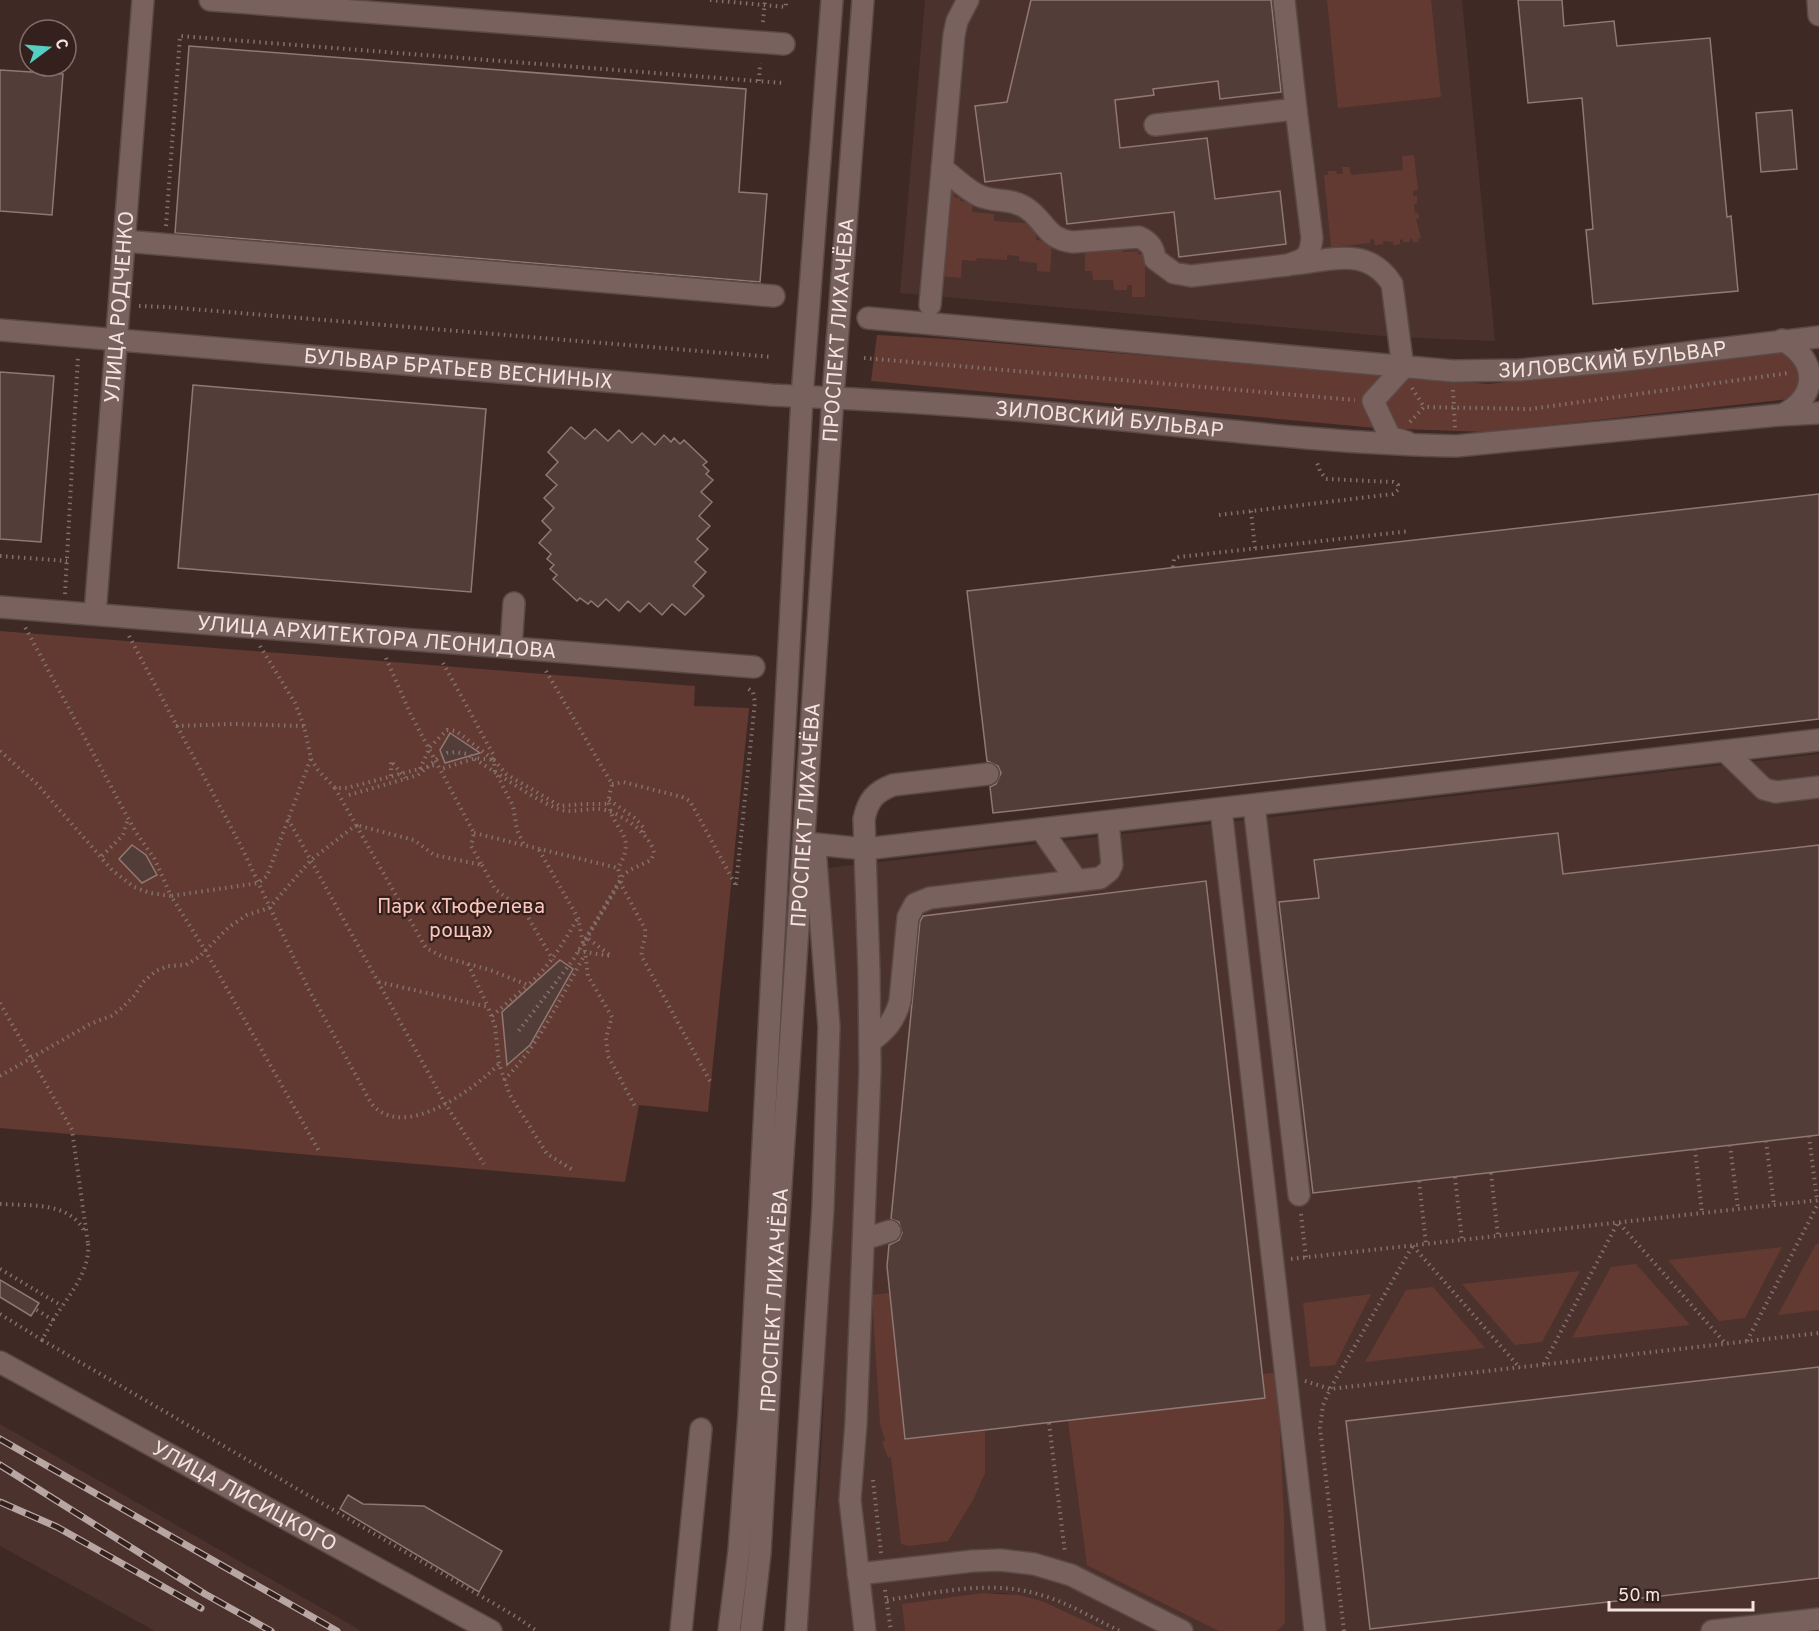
<svg xmlns="http://www.w3.org/2000/svg" width="1819" height="1631" viewBox="0 0 1819 1631" font-family="Overpass,sans-serif">
  <style>
    .built { fill: #4c322d }
    .green { fill: #633a32 }
    .building { fill: #533d39; stroke: #907873; stroke-width: 1.5 }
    .lines { fill: none; stroke-linecap: round; stroke-linejoin: round }
    .minor-casing { stroke: #5a4945; stroke-width: 24 }
    .path { stroke: #83706d; stroke-width: 4; stroke-dasharray: 1.5 4.5; stroke-linecap: butt }
    .minor { stroke: #79625d; stroke-width: 21 }
    .rail-casing { stroke: #b7a6a3; stroke-width: 7 }
    .rail { stroke: #34201c; stroke-width: 4.5; stroke-dasharray: 14; stroke-linecap: butt }
    .path-bridge { stroke: #83706d; stroke-width: 4; stroke-dasharray: 1.5 4.5; stroke-linecap: butt }
    .labels { text-anchor: middle; stroke-width: 4.5; stroke-linejoin: round; paint-order: stroke }
    .street-label { font-size: 21px; fill: #f3e4e2; stroke: #34201c }
    .park-label { font-size: 21px; fill: #fcc5bb; stroke: #34201c }
  </style>
  <rect width="100%" height="100%" fill="#3e2925"/>
  <g class="built">
    <polygon points="925,0 1462,0 1495,341 1394,337 900,293"/>
    <polygon points="1819,754 1819,1631 1107,1631 1042,1601 1003,1593 982,1593 903,1604 905,1631 803,1631 808,1555 819,1492 824,1399 819,1356 819,869"/>
    <polygon points="0,1424 218,1549 362,1631 155,1631 0,1546"/>
  </g>
  <g class="green">
    <polygon points="1327,0 1431,0 1441,97 1338,108"/>
    <polygon points="1414,155 1418,190 1413,191 1413,196 1417,196 1417,203 1414,204 1415,213 1418,213 1419,218 1416,219 1421,238 1418,239 1418,242 1413,242 1412,238 1410,239 1410,242 1403,242 1403,239 1400,240 1400,244 1393,245 1393,242 1383,241 1383,244 1375,245 1374,239 1370,240 1370,243 1331,247 1324,175 1328,175 1328,171 1336,171 1337,174 1343,174 1342,167 1349,167 1351,175 1403,170 1402,156"/>
    <polygon points="950,190 955,190 954,197 960,198 960,201 973,202 972,212 994,214 994,221 1038,224 1036,240 1052,242 1050,272 1037,271 1037,263 1019,261 1019,256 1007,255 1007,260 977,258 976,261 962,260 961,278 942,276"/>
    <polygon points="1123,247 1123,252 1138,251 1138,254 1145,254 1145,297 1132,297 1132,285 1127,285 1127,290 1114,290 1113,280 1093,280 1092,271 1085,271 1085,248"/>
    <polygon points="877,335 948,339 1488,384 1787,349 1799,359 1803,384 1790,399 1486,432 1376,428 871,381"/>
    <polygon points="0,631 695,686 694,706 749,708 708,1112 639,1105 625,1182 0,1128"/>
    <polygon points="1819,1243 1819,1310 1778,1315 1816,1244"/>
    <polygon points="1782,1247 1745,1318 1719,1321 1668,1260"/>
    <polygon points="1636,1264 1690,1325 1572,1338 1611,1267"/>
    <polygon points="1580,1271 1542,1342 1515,1345 1462,1284"/>
    <polygon points="1433,1287 1485,1348 1365,1362 1406,1290"/>
    <polygon points="889,1293 905,1439 985,1430 985,1473 973,1500 948,1541 909,1546 901,1544 891,1457 888,1458 882,1442 885,1441 880,1423 872,1295"/>
    <polygon points="1371,1294 1335,1365 1310,1367 1303,1303"/>
    <polygon points="1280,1372 1278,1395 1284,1517 1285,1623 1277,1631 1219,1631 1087,1565 1068,1421 1265,1398 1263,1374"/>
    <polygon points="982,1593 1018,1595 1042,1601 1107,1631 905,1631 902,1604"/>
  </g>
  <g class="building">
    <polygon points="1031,0 1271,0 1281,92 1220,99 1218,81 1153,89 1154,95 1115,100 1120,148 1207,138 1215,199 1280,191 1286,244 1179,257 1174,212 1067,224 1061,173 985,182 975,106 1007,102"/>
    <polygon points="1518,0 1562,0 1564,26 1614,21 1617,46 1710,38 1727,217 1731,216 1738,291 1593,304 1586,230 1593,229 1582,98 1528,103"/>
    <polygon points="189,46 746,89 739,192 767,194 760,282 175,233"/>
    <polygon points="0,70 63,74 52,215 0,211"/>
    <polygon points="1792,110 1797,169 1761,172 1756,113"/>
    <polygon points="0,372 54,376 41,542 0,539"/>
    <polygon points="193,385 486,409 471,592 178,568"/>
    <polygon points="571,427 585,439 595,429 608,441 619,430 632,443 642,433 655,445 664,435 671,442 674,438 680,444 684,440 707,462 703,465 709,471 706,474 713,480 701,492 712,502 699,516 710,526 697,539 708,549 695,562 706,572 693,586 704,596 685,615 672,604 662,615 649,603 640,612 628,601 619,611 606,599 598,607 591,601 588,604 580,598 577,601 553,579 557,575 550,569 554,565 547,559 551,554 539,543 551,530 542,521 554,508 544,498 557,485 546,475 558,462 548,452"/>
    <polygon points="1819,494 1819,719 993,813 990,787 996,784 1001,773 998,766 987,761 967,591"/>
    <polygon points="450,733 480,753 445,763 440,750"/>
    <polygon points="1558,833 1563,874 1819,845 1819,1135 1313,1193 1279,902 1319,898 1314,860"/>
    <polygon points="132,845 146,855 157,875 142,883 119,859"/>
    <polygon points="1206,881 1265,1398 905,1439 887,1266 889,1245 899,1240 902,1233 899,1222 891,1219 920,921 923,916"/>
    <polygon points="560,960 573,969 530,1045 507,1065 502,1012"/>
    <polygon points="0,1280 39,1303 31,1316 0,1297"/>
    <polygon points="1819,1367 1819,1578 1370,1629 1346,1421"/>
    <polygon points="348,1495 363,1504 424,1506 502,1551 479,1592 340,1509"/>
  </g>
  <g class="lines">
    <g class="minor-casing">
      <g id="minor">
        <polyline points="210,0 784,44"/>
        <polyline points="1818,0 1819,15"/>
        <polyline points="1155,125 1296,109 1284,0"/>
        <path d="M942 168C954 177 966 190 980 196 997 203 1012 197 1029 210 1047 224 1047 239 1073 242L1139 237C1150 242 1154 248 1155 259L1174 273 1191 276 1288 265C1306 259 1310 257 1312 238L1296 109"/>
        <polyline points="124,241 774,296"/>
        <path d="M1294 264C1332 260 1368 246 1392 284L1403 368"/>
        <polyline points="930,305 954,35 957,21 968,0"/>
        <path id="s1" d="M868 318 1453 371 1520 370 1618 361 1819 337"/>
        <path id="s2" d="M0 330 771 395C868 399 965 405 1061 414 1193 426 1324 444 1456 446L1780 415 1819 413"/>
        <path d="M1782 340C1818 359 1819 395 1784 414"/>
        <polyline points="1403,368 1373,401 1390,437 1407,442"/>
        <path id="s3" d="M0 607 754 667"/>
        <path id="s4" d="M95 614 143 0"/>
        <polyline points="511,647 514,603"/>
        <polyline points="1725,751 1764,789 1776,792 1819,787"/>
        <polyline points="1254,805 1299,1195"/>
        <polyline points="1221,809 1315,1631"/>
        <polyline points="1041,829 1077,881"/>
        <polyline points="815,844 865,849 1819,740"/>
        <path d="M870 1042C886 1030 895 1020 900 1001L908 917 915 904 930 898 1100 878 1109 871 1112 865 1108 822"/>
        <polyline points="864,1239 890,1231"/>
        <path id="s5" d="M0 1362 491 1631"/>
        <polyline points="858,1574 973,1561 1000,1560 1034,1564 1071,1575 1182,1631"/>
        <polyline points="681,1631 701,1429"/>
        <polyline points="729,1631 739,1551 749,1415 802,397 832,0"/>
        <path id="s6" d="M751 1631 760 1553 777 1246 833 396 863 0"/>
        <polyline points="796,1631 823,1208 829,1027 815,848"/>
        <path d="M865 1631 850 1500 856 1423 870 1070 869 972 864 819C868 800 875 792 893 785L988 774"/>
        <polyline points="1712,1631 1819,1619"/>
      </g>
    </g>
    <g class="path">
      <polyline points="710,0 786,7 786,0"/>
      <polyline points="763,22 765,0"/>
      <polyline points="759,81 760,63"/>
      <polyline points="166,226 180,36 783,83"/>
      <polyline points="139,306 167,307 772,357"/>
      <polyline points="864,358 1355,400"/>
      <polyline points="1412,388 1424,407"/>
      <polyline points="1453,390 1455,428"/>
      <polyline points="1410,422 1424,407 1530,409 1789,373"/>
      <polyline points="1251,511 1255,548"/>
      <polyline points="1219,515 1393,494 1398,490 1398,485 1393,482 1326,479 1320,471 1316,460"/>
      <polyline points="0,556 67,561"/>
      <polyline points="1173,567 1174,559 1179,557 1410,531"/>
      <polyline points="65,594 78,356"/>
      <path d="M129 636 241 846 308 988 371 1103C403 1143 474 1089 499 1064L510 1095 547 1154 573 1170"/>
      <polyline points="260,646 295,703 304,726"/>
      <path d="M386 658 411 715 474 833 471 846 482 865 434 855 414 840 356 825 426 948 443 957 490 970 528 985C550 966 563 943 578 918"/>
      <polyline points="443,663 493,754 495,771 513,806 517,830 524,845"/>
      <path d="M546 671 612 784C611 790 608 797 609 804 614 833 638 834 618 868L622 886 645 929C647 939 640 947 642 957L711 1083"/>
      <polyline points="176,726 234,724 304,726 311,758 267,876 258,883 171,896 205,950 319,1151"/>
      <polyline points="0,751 37,784 112,870 134,887 150,893 171,896 154,858 135,831 25,627"/>
      <polyline points="311,759 318,770 335,788 347,788 438,764"/>
      <polyline points="494,760 506,774 560,806 585,804 609,804"/>
      <polyline points="420,769 430,747 447,730 456,731 494,760 476,758 441,769"/>
      <polyline points="391,776 391,761 405,778"/>
      <polyline points="612,784 623,782 682,797 690,801 735,884"/>
      <polyline points="609,800 635,818 644,828 643,834"/>
      <polyline points="288,819 446,1105 484,1164"/>
      <polyline points="474,833 618,868"/>
      <polyline points="539,850 578,918 583,943"/>
      <polyline points="102,856 123,835 128,819"/>
      <polyline points="482,865 495,889 525,912 553,960"/>
      <polyline points="620,882 584,943 588,976 612,1017 606,1038 608,1056 636,1108"/>
      <polyline points="736,885 755,702 753,692 746,687"/>
      <polyline points="578,951 611,956 586,937"/>
      <polyline points="468,964 488,1007"/>
      <polyline points="379,982 488,1007 495,1026 499,1064"/>
      <polyline points="0,1003 72,1130 88,1244"/>
      <polyline points="492,1016 528,985"/>
      <polyline points="0,1076 90,1024 111,1016 122,1008 135,995 143,982 156,971 168,966 186,965 199,957 229,927 247,915 269,908 311,860 356,825 335,788"/>
      <path d="M504 1080C539 1045 560 999 584 956"/>
      <polyline points="1809,1136 1817,1200"/>
      <polyline points="1766,1141 1774,1205"/>
      <polyline points="1730,1145 1738,1209"/>
      <polyline points="1695,1149 1702,1213"/>
      <polyline points="1491,1173 1498,1236"/>
      <polyline points="1455,1177 1462,1240"/>
      <polyline points="1419,1181 1426,1244"/>
      <path d="M0 1204C29 1206 71 1201 85 1233"/>
      <polyline points="1301,1214 1306,1258"/>
      <polyline points="1413,1246 1520,1368"/>
      <polyline points="1291,1259 1819,1200"/>
      <polyline points="0,1269 62,1306"/>
      <polyline points="0,1314 42,1340 53,1320 35,1309"/>
      <path d="M53 1320C67 1298 91 1271 88 1243"/>
      <polyline points="42,1340 515,1616 537,1631"/>
      <polyline points="1747,1341 1819,1202"/>
      <polyline points="1544,1364 1618,1222 1726,1344"/>
      <polyline points="1305,1381 1330,1389 1819,1333"/>
      <polyline points="1049,1423 1065,1553"/>
      <polyline points="873,1480 881,1553"/>
      <polyline points="885,1590 891,1631"/>
      <path d="M887 1600C938 1593 990 1579 1041 1595 1069 1603 1094 1619 1120 1631"/>
      <polyline points="1344,1631 1320,1428 1323,1405 1330,1389 1412,1247"/>
    </g>
    <use href="#minor" class="minor"/>
    <g class="rail-casing">
      <g id="rail">
        <polyline points="0,1439 337,1631"/>
        <polyline points="0,1465 205,1594 271,1631"/>
        <polyline points="0,1502 57,1527 201,1608"/>
      </g>
    </g>
    <use href="#rail" class="rail"/>
    <path class="path-bridge" d="M349 795 418 775 438 758 447 753 456 752 467 754C496 772 528 796 558 809 571 814 586 808 599 809 618 810 651 834 654 853L651 860 630 870 623 875 573 960 517 1033"/>
  </g>
  <g class="labels">
    <g class="street-label">
      <text dy="7" stroke="none"><textPath href="#s4" startOffset="308">УЛИЦА РОДЧЕНКО</textPath></text>
      <text dy="7" stroke="none"><textPath href="#s6" startOffset="1304">ПРОСПЕКТ ЛИХАЧЁВА</textPath></text>
      <text dy="7" stroke="none"><textPath href="#s1" startOffset="747">ЗИЛОВСКИЙ БУЛЬВАР</textPath></text>
      <text dy="7" stroke="none"><textPath href="#s2" startOffset="460">БУЛЬВАР БРАТЬЕВ ВЕСНИНЫХ</textPath></text>
      <text dy="7" stroke="none"><textPath href="#s2" startOffset="1113">ЗИЛОВСКИЙ БУЛЬВАР</textPath></text>
      <text dy="7" stroke="none"><textPath href="#s3" startOffset="378">УЛИЦА АРХИТЕКТОРА ЛЕОНИДОВА</textPath></text>
      <text dy="7" stroke="none"><textPath href="#s6" startOffset="818">ПРОСПЕКТ ЛИХАЧЁВА</textPath></text>
      <text dy="7" stroke="none"><textPath href="#s6" startOffset="332">ПРОСПЕКТ ЛИХАЧЁВА</textPath></text>
      <text dy="7" stroke="none"><textPath href="#s5" startOffset="279">УЛИЦА ЛИСИЦКОГО</textPath></text>
    </g>
    <g class="park-label">
      <text x="461" y="913">Парк «Тюфелева<tspan x="461" dy="24">роща»</tspan></text>
    </g>
  </g>
  <g transform="translate(48 48) rotate(74)"><circle r="28" fill="#34201c" stroke="#806e6b" stroke-width="1.5"/>
  <path d="M0-4.5L10 22L0 15L-10 22Z" fill="#56cec3"/>
  <text y="-9" font-size="16" font-weight="bold" text-anchor="middle" fill="#f3e4e2">С</text>
  </g>
  <path d="M1609 1601v9h144v-9" fill="none" stroke="#f3e4e2" stroke-width="3"/>
  <text x="1618" y="1601" font-size="18" fill="#f3e4e2" stroke="#34201c" stroke-width="4.5" paint-order="stroke">50 m</text>
</svg>
